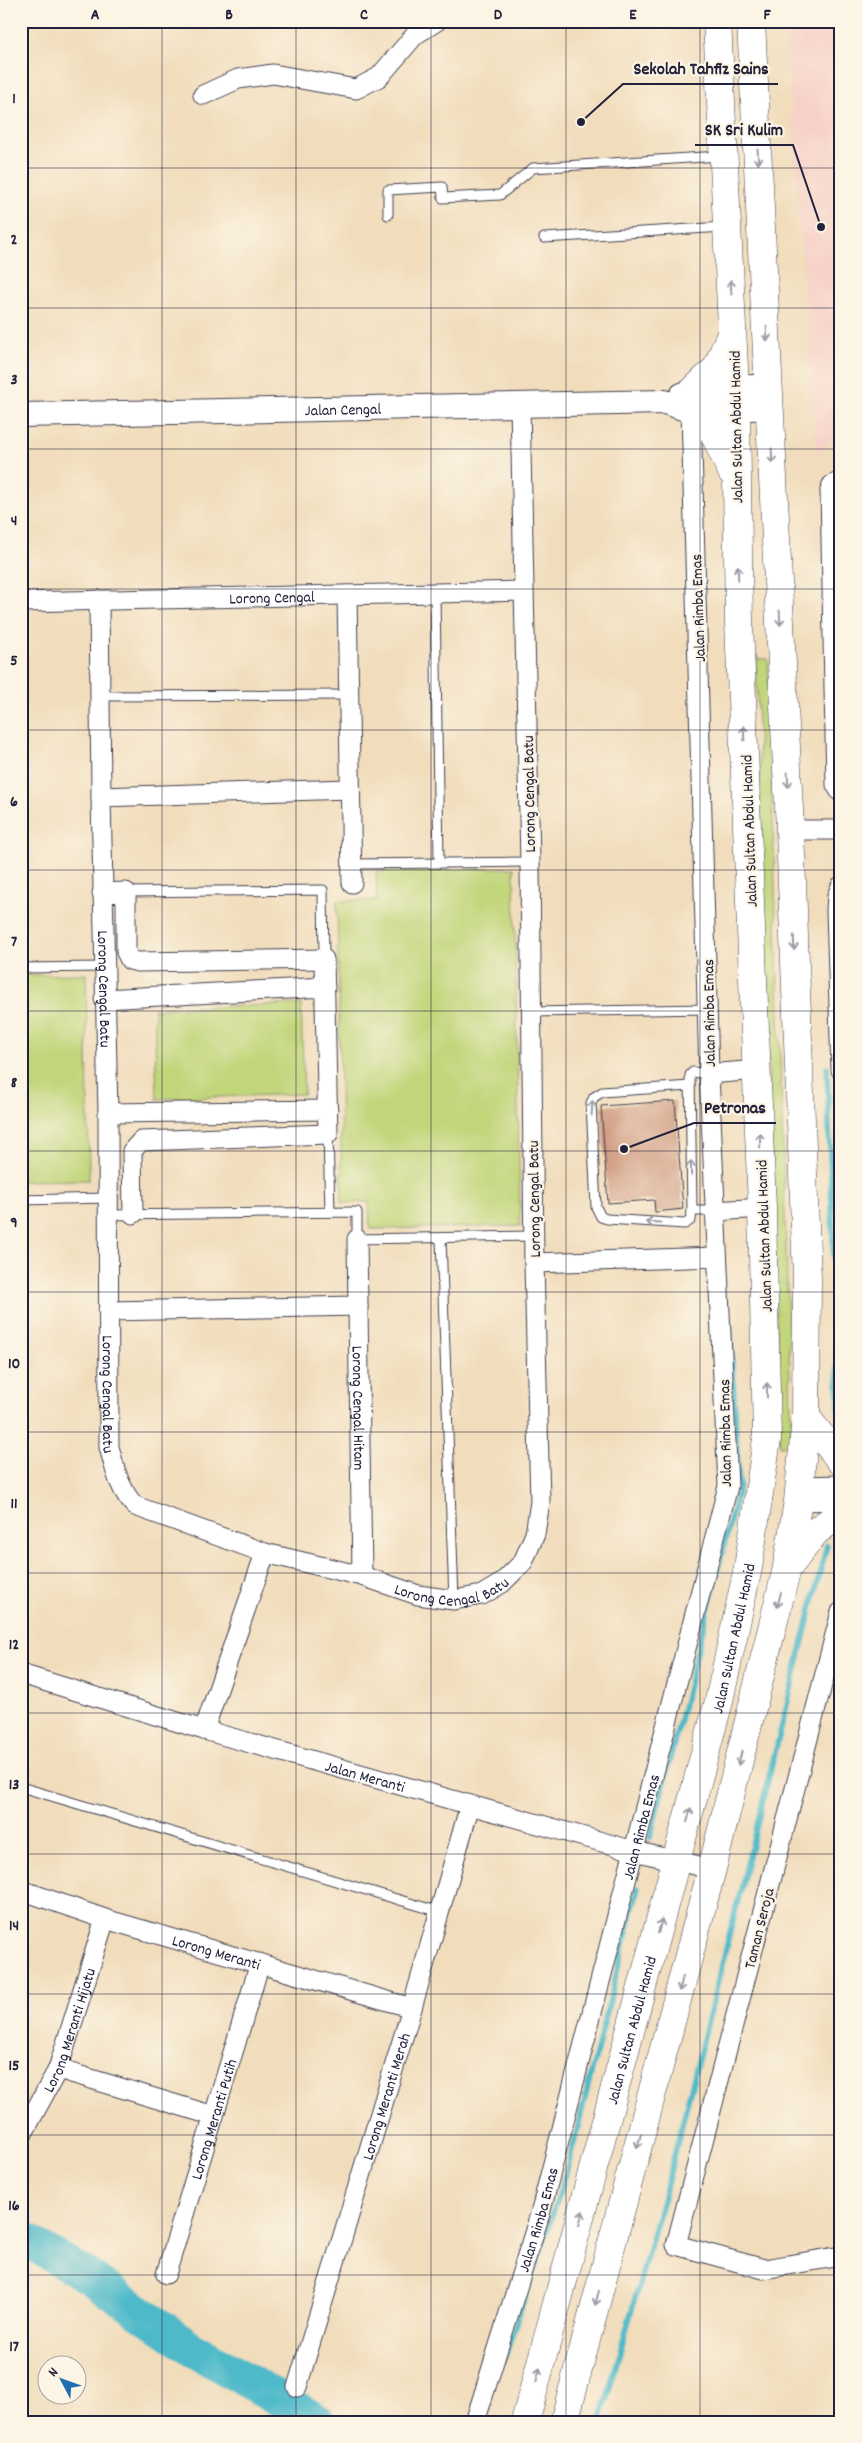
<svg xmlns="http://www.w3.org/2000/svg" width="862" height="2443" viewBox="0 0 862 2443" font-family="Dekko,sans-serif">
  <style>
    .built { fill: #f7d1c8 }
    .green { fill: #c1d579; stroke: #727c5a }
    .lines { fill: none; stroke-linecap: round; stroke-linejoin: round }
    .stream { stroke: #4db9c9; stroke-width: 5.5 }
    .river { stroke: #4db9c9; stroke-width: 35 }
    .building { fill: #d09b81 }
    .service-casing { stroke: #413e4e; stroke-width: 11 }
    .minor-casing { stroke: #413e4e; stroke-width: 21 }
    .tertiary-casing { stroke: #413e4e; stroke-width: 26 }
    .primary-casing { stroke: #413e4e; stroke-width: 29 }
    .service { stroke: #fff; stroke-width: 9 }
    .minor { stroke: #fff; stroke-width: 19 }
    .tertiary { stroke: #fff; stroke-width: 24 }
    .primary { stroke: #fff; stroke-width: 28 }
    .oneway { stroke: #9c9ca7 }
    .grid { fill: none; stroke: #22223b; stroke-width: 1; stroke-opacity: 0.55 }
    .labels { text-anchor: middle; stroke-width: 4.5; stroke-linejoin: round; paint-order: stroke }
    .street-label { font-size: 16px; fill: #22223b; stroke: #fcf5e5 }
    .leader { fill: none; stroke: #22223b; stroke-width: 2 }
    .callout-dot { fill: #22223b; stroke: #fcf5e5; stroke-width: 2 }
    .callout-label { font-size: 18px; text-anchor: middle; font-weight: bold; fill: #22223b; stroke: #fcf5e5; stroke-width: 4.5; stroke-linejoin: round; paint-order: stroke }
    .neatline { fill: none; stroke: #22223b; stroke-width: 2 }
    .grid-label { font-size: 16px; text-anchor: middle; font-weight: bold; fill: #22223b }
  </style>
  <rect width="100%" height="100%" fill="#fcf5e5"/>
  <filter id="ink" filterUnits="userSpaceOnUse"><feTurbulence type="fractalNoise" baseFrequency=".02" numOctaves="2"/><feDisplacementMap in="SourceGraphic" scale="10" xChannelSelector="R" yChannelSelector="G"/><feConvolveMatrix kernelMatrix="1 2 1 2 8 2 1 2 1" color-interpolation-filters="sRGB"/></filter>
  <filter id="wash" filterUnits="userSpaceOnUse"><feTurbulence type="fractalNoise" baseFrequency=".0096" numOctaves="4" result="noise"/><feDisplacementMap in="SourceGraphic" scale="20" xChannelSelector="R" yChannelSelector="G"/><feGaussianBlur stdDeviation="1.12" result="paint"/><feColorMatrix in="noise" values="0 0 0 0 0 0 0 0 0 0 0 0 0 0 0 0 0 1.4 0 .05"/><feComposite in="paint" operator="in"/></filter>
  <g filter="url(#wash)">
    <rect width="100%" height="100%" fill="#f1ddbc"/>
    <polygon class="built" points="785,21 841,21 841,433 838,433 817,454"/>
    <g class="green">
      <polygon points="756,659 768,659 792,1445 780,1446"/>
      <polygon points="514,868 520,1226 370,1229 369,1202 342,1203 337,901 377,900 376,871"/>
      <polygon points="86,974 89,1180 21,1181 21,975"/>
      <polygon points="301,1004 304,1094 157,1099 154,1009"/>
    </g>
    <g class="lines">
      <g class="stream">
        <polyline points="827,1067 840,1437"/>
        <polyline points="650,1838 739,1486 730,1326"/>
        <polyline points="505,2357 566,2174 638,1888"/>
        <polyline points="600,2422 663,2200 827,1545"/>
      </g>
      <polyline class="river" points="21,2237 91,2278 196,2351 319,2422"/>
    </g>
    <g id="blocks">
      <polygon class="building" points="675,1101 683,1209 655,1212 654,1200 608,1203 601,1106"/>
    </g>
  </g>
  <g filter="url(#ink)">
    <use href="#blocks" fill-opacity="0" stroke="#413e4e" stroke-width="1"/>
    <g class="lines">
      <g class="service-casing">
        <g id="service">
          <polyline points="388,215 388,190 442,187 443,198 500,195 533,168 720,156"/>
          <polyline points="544,238 724,227"/>
          <polyline points="435,593 439,863"/>
          <polyline points="100,696 348,695"/>
          <polyline points="351,864 530,862"/>
          <polyline points="126,892 323,890 324,959"/>
          <polyline points="21,968 104,967"/>
          <polyline points="531,1012 707,1009"/>
          <polyline points="709,1074 693,1072 690,1075 692,1211 715,1211"/>
          <polyline points="690,1086 602,1092 594,1097 591,1103 596,1207 601,1217 607,1219 685,1224 691,1220 692,1211"/>
          <polyline points="328,1134 330,1212"/>
          <polyline points="21,1200 107,1198"/>
          <polyline points="107,1215 357,1212 357,1239 534,1236"/>
          <polyline points="441,1238 454,1600"/>
          <polyline points="21,1787 440,1912"/>
        </g>
      </g>
      <g class="minor-casing">
        <g id="minor">
          <polyline points="203,95 238,79 273,74 356,89 379,77 415,35 437,21"/>
          <polyline points="841,481 832,485 830,490 836,785 841,793"/>
          <polyline points="347,595 352,883"/>
          <path id="s1" d="M99 600 101 797 108 1113 109 1447C115 1469 119 1489 135 1506L265 1553 362 1576 418 1595 454 1600 482 1595 502 1583 523 1562 535 1534 540 1502 534 1263 530 862 520 405"/>
          <path id="s2" d="M21 602 523 591"/>
          <polyline points="101,797 350,789"/>
          <polyline points="790,830 841,830"/>
          <polyline points="841,886 837,896 836,910 841,1070"/>
          <polyline points="102,893 126,892 126,952 130,960 138,962 324,959 328,1134 141,1141 132,1151 133,1214"/>
          <polyline points="104,999 325,987"/>
          <polyline points="709,1074 757,1070"/>
          <polyline points="108,1113 328,1110"/>
          <polyline points="715,1211 762,1208"/>
          <path id="s3" d="M357 1239 362 1576"/>
          <polyline points="534,1263 717,1257"/>
          <polyline points="108,1311 358,1306"/>
          <polyline points="800,1486 841,1485"/>
          <polyline points="798,1501 841,1500"/>
          <polyline points="841,1612 676,2245 764,2269 841,2256"/>
          <path id="s4" d="M21 1674 204 1730 634 1851 712 1869"/>
          <polyline points="204,1730 265,1553"/>
          <path id="s5" d="M21 1890 105 1919 412 2008"/>
          <polyline points="58,2069 214,2116"/>
          <path id="s6" d="M21 2137 58 2069 105 1919"/>
          <path id="s7" d="M166 2274 260 1963"/>
          <path id="s8" d="M297 2387 412 2008 470 1805"/>
          <path id="s9" d="M475 2422 540 2214 728 1486 709 1074 691 411"/>
        </g>
      </g>
      <g class="tertiary-casing">
        <g id="tertiary">
          <polyline points="682,395 693,391 769,386"/>
          <path id="s10" d="M21 415 665 402 691 411 770 407"/>
        </g>
      </g>
      <g class="primary-casing">
        <g id="primary">
          <polyline points="693,391 717,368 730,336"/>
          <polyline points="691,411 713,431 732,472"/>
          <polyline points="806,1417 841,1461"/>
          <polyline points="790,1565 815,1532 841,1513"/>
          <path id="s11" d="M525 2422 719 1701 748 1568 767 1439 762 1208 739 622 736 409 717 21"/>
          <polyline points="564,2422 712,1869 786,1572 798,1501 806,1417 807,1279 790,830 751,21"/>
        </g>
      </g>
      <use href="#service" class="service"/>
      <use href="#minor" class="minor"/>
      <use href="#tertiary" class="tertiary"/>
      <use href="#primary" class="primary"/>
    </g>
    <defs><path id="oneway-shaft" d="M-6 0H5M1.5-3L5.5 0L1.5 3" fill="none" stroke-width="1.6" stroke-linecap="round" stroke-linejoin="round" transform="scale(1.25)"/></defs>
    <g class="oneway">
      <use href="#oneway-shaft" transform="translate(758 157) rotate(87)"/>
      <use href="#oneway-shaft" transform="translate(731 287) rotate(-93)"/>
      <use href="#oneway-shaft" transform="translate(767 334) rotate(87)"/>
      <use href="#oneway-shaft" transform="translate(772 456) rotate(87)"/>
      <use href="#oneway-shaft" transform="translate(738 573) rotate(-91)"/>
      <use href="#oneway-shaft" transform="translate(780 618) rotate(87)"/>
      <use href="#oneway-shaft" transform="translate(744 733) rotate(-92)"/>
      <use href="#oneway-shaft" transform="translate(788 780) rotate(87)"/>
      <use href="#oneway-shaft" transform="translate(794 943) rotate(88)"/>
      <use href="#oneway-shaft" transform="translate(592 1108) rotate(-87)"/>
      <use href="#oneway-shaft" transform="translate(760 1140) rotate(-92)"/>
      <use href="#oneway-shaft" transform="translate(691 1168) rotate(-91)"/>
      <use href="#oneway-shaft" transform="translate(653 1222) rotate(-177)"/>
      <use href="#oneway-shaft" transform="translate(767 1390) rotate(-90)"/>
      <use href="#oneway-shaft" transform="translate(779 1600) rotate(104)"/>
      <use href="#oneway-shaft" transform="translate(740 1758) rotate(104)"/>
      <use href="#oneway-shaft" transform="translate(689 1815) rotate(-75)"/>
      <use href="#oneway-shaft" transform="translate(660 1926) rotate(-75)"/>
      <use href="#oneway-shaft" transform="translate(681 1984) rotate(105)"/>
      <use href="#oneway-shaft" transform="translate(639 2141) rotate(105)"/>
      <use href="#oneway-shaft" transform="translate(581 2218) rotate(-75)"/>
      <use href="#oneway-shaft" transform="translate(597 2298) rotate(105)"/>
      <use href="#oneway-shaft" transform="translate(538 2375) rotate(-75)"/>
    </g>
  </g>
  <path class="grid" d="M162 21V2422M296 21V2422M431 21V2422M566 21V2422M700 21V2422M21 168H841M21 308H841M21 449H841M21 589H841M21 730H841M21 870H841M21 1011H841M21 1151H841M21 1292H841M21 1432H841M21 1573H841M21 1713H841M21 1854H841M21 1994H841M21 2135H841M21 2275H841"/>
  <g class="labels">
    <g class="street-label">
      <text dy="6" stroke="none"><textPath href="#s10" startOffset="322">Jalan Cengal</textPath></text>
      <text transform="translate(735 427) rotate(-91)" y="6">Jalan Sultan Abdul Hamid</text>
      <text dy="6" stroke="none"><textPath href="#s2" startOffset="251">Lorong Cengal</textPath></text>
      <text transform="translate(697 608) rotate(-92)" y="6">Jalan Rimba Emas</text>
      <text transform="translate(528 794) rotate(-91)" y="6">Lorong Cengal Batu</text>
      <text transform="translate(748 831) rotate(-92)" y="6">Jalan Sultan Abdul Hamid</text>
      <text dy="6" stroke="none"><textPath href="#s1" startOffset="389">Lorong Cengal Batu</textPath></text>
      <text transform="translate(708 1013) rotate(-91)" y="6">Jalan Rimba Emas</text>
      <text transform="translate(533 1199) rotate(-91)" y="6">Lorong Cengal Batu</text>
      <text transform="translate(763 1236) rotate(-92)" y="6">Jalan Sultan Abdul Hamid</text>
      <text dy="6" stroke="none"><textPath href="#s1" startOffset="794">Lorong Cengal Batu</textPath></text>
      <text dy="6" stroke="none"><textPath href="#s3" startOffset="169">Lorong Cengal Hitam</textPath></text>
      <text transform="translate(724 1433) rotate(-91)" y="6">Jalan Rimba Emas</text>
      <text dy="6" stroke="none"><textPath href="#s1" startOffset="1244">Lorong Cengal Batu</textPath></text>
      <text dy="6" stroke="none"><textPath href="#s11" startOffset="811">Jalan Sultan Abdul Hamid</textPath></text>
      <text dy="6" stroke="none"><textPath href="#s4" startOffset="359">Jalan Meranti</textPath></text>
      <text dy="6" stroke="none"><textPath href="#s9" startOffset="618">Jalan Rimba Emas</textPath></text>
      <text transform="translate(758 1928) rotate(-76)" y="6">Taman Seroja</text>
      <text dy="6" stroke="none"><textPath href="#s5" startOffset="205">Lorong Meranti</textPath></text>
      <text dy="6" stroke="none"><textPath href="#s6" startOffset="118">Lorong Meranti Hijatu</textPath></text>
      <text dy="6" stroke="none"><textPath href="#s11" startOffset="406">Jalan Sultan Abdul Hamid</textPath></text>
      <text dy="6" stroke="none"><textPath href="#s8" startOffset="304">Lorong Meranti Merah</textPath></text>
      <text dy="6" stroke="none"><textPath href="#s7" startOffset="162">Lorong Meranti Putih</textPath></text>
      <text dy="6" stroke="none"><textPath href="#s9" startOffset="212">Jalan Rimba Emas</textPath></text>
    </g>
  </g>
  <path class="leader" d="M581 122L623 84H778M821 227L793 145H695M624 1149L694 1123H776"/>
  <g class="callout-dot">
    <circle cx="581" cy="122" r="5"/>
    <circle cx="821" cy="227" r="5"/>
    <circle cx="624" cy="1149" r="5"/>
  </g>
  <g class="callout-label">
    <text x="701" y="74">Sekolah Tahfiz Sains</text>
    <text x="744" y="135">SK Sri Kulim</text>
    <text x="735" y="1113">Petronas</text>
  </g>
  <rect width="862" height="2443" fill="none" stroke="#fcf5e5" stroke-width="55"/>
  <g transform="translate(62 2380) rotate(311)"><circle r="24" fill="#fcf5e5" stroke="#a5a1a1"/>
  <path d="M0-4L9 19L0 12L-9 19Z" fill="#1f6fb2"/>
  <text y="-8" font-size="14" font-weight="bold" text-anchor="middle" fill="#22223b">N</text>
  </g>
  <rect x="28" y="28" width="806" height="2388" class="neatline"/>
  <g class="grid-label">
    <text x="95" y="19">A</text>
    <text x="229" y="19">B</text>
    <text x="364" y="19">C</text>
    <text x="498" y="19">D</text>
    <text x="633" y="19">E</text>
    <text x="767" y="19">F</text>
    <text x="14" y="103">1</text>
    <text x="14" y="244">2</text>
    <text x="14" y="384">3</text>
    <text x="14" y="525">4</text>
    <text x="14" y="665">5</text>
    <text x="14" y="806">6</text>
    <text x="14" y="946">7</text>
    <text x="14" y="1087">8</text>
    <text x="14" y="1227">9</text>
    <text x="14" y="1368">10</text>
    <text x="14" y="1508">11</text>
    <text x="14" y="1649">12</text>
    <text x="14" y="1789">13</text>
    <text x="14" y="1930">14</text>
    <text x="14" y="2070">15</text>
    <text x="14" y="2210">16</text>
    <text x="14" y="2351">17</text>
  </g>
</svg>
